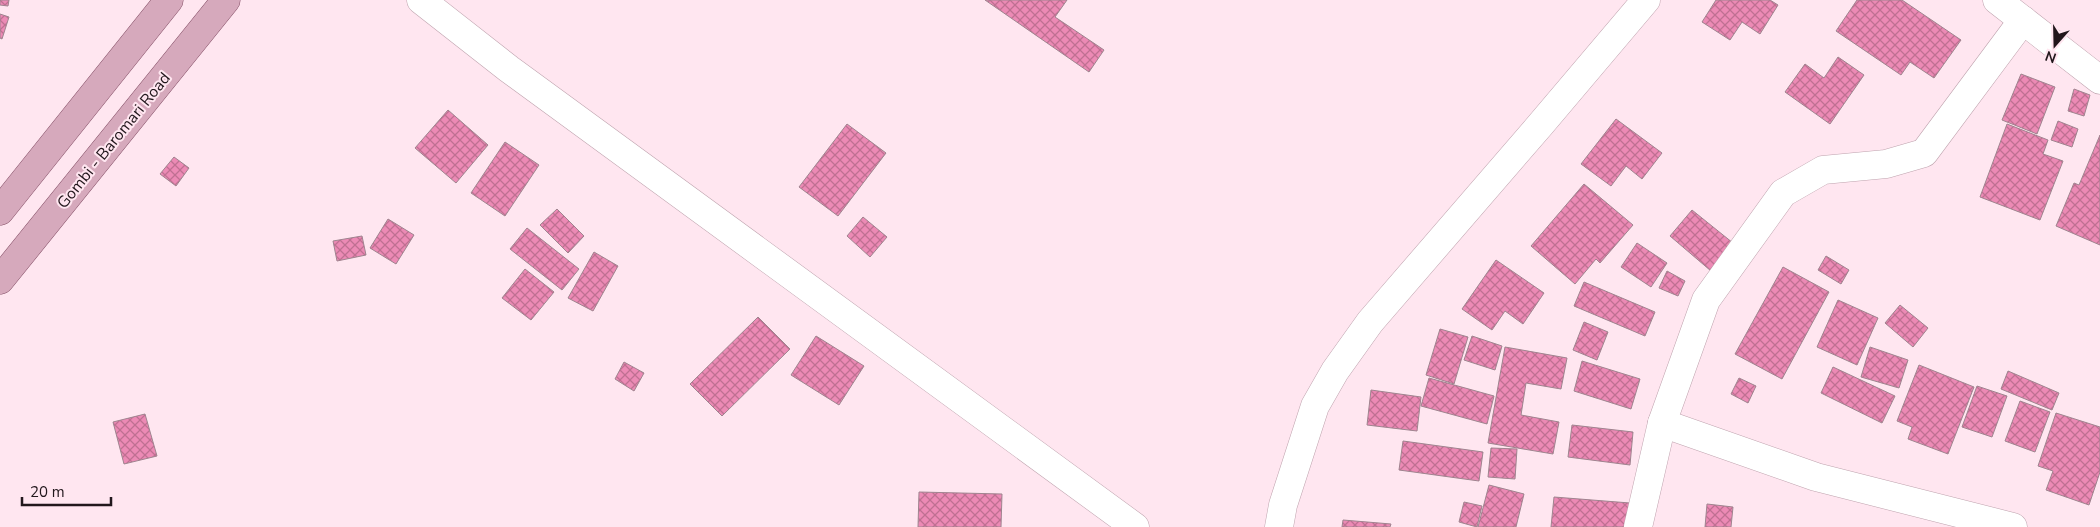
<svg xmlns="http://www.w3.org/2000/svg" width="2100" height="527" viewBox="0 0 2100 527" font-family="'Nunito Sans',sans-serif">
  <style>
    .building { fill: url(#building-cross-hatch); stroke: #9f848f }
    .lines { fill: none; stroke-linecap: round; stroke-linejoin: round }
    .street-casing { stroke: #bfa3ae; stroke-width: 29 }
    .primary-casing { stroke: #855067; stroke-width: 29 }
    .street { stroke: #fff; stroke-width: 28 }
    .primary { stroke: #d6a9bc; stroke-width: 28 }
    .labels { text-anchor: middle; stroke-width: 4; stroke-linejoin: round; paint-order: stroke }
    .street-label { font-size: 16px; fill: #22171c; stroke: #ffe6f0 }
  </style>
  <defs>
    <pattern id="building-cross-hatch" width="8" height="8" patternUnits="userSpaceOnUse" patternTransform="scale(1.25)"><rect width="8" height="8" fill="#ec8ab5"/><path d="M0 0l8 8M0 8l8-8" fill="none" stroke="#bf7092"/></pattern>
  </defs>
  <rect width="100%" height="100%" fill="#ffe6f0"/>
  <g class="building">
    <polygon points="0,0 9,0 8,6 0,5"/>
    <polygon points="985,0 1067,0 1055,17 1104,50 1089,72"/>
    <polygon points="1716,0 1770,0 1778,5 1760,34 1742,22 1730,40 1702,22"/>
    <polygon points="1857,0 1902,0 1961,40 1934,78 1910,62 1901,75 1836,31"/>
    <polygon points="0,14 9,17 2,39 0,38"/>
    <polygon points="1838,57 1864,75 1830,124 1785,92 1805,64 1824,78"/>
    <polygon points="2021,74 2055,87 2037,134 2002,120"/>
    <polygon points="2074,89 2090,95 2084,116 2068,111"/>
    <polygon points="448,110 488,145 456,183 415,148"/>
    <polygon points="1616,119 1662,153 1642,179 1626,166 1611,186 1581,164"/>
    <polygon points="2058,121 2078,129 2072,147 2051,140"/>
    <polygon points="847,124 886,153 838,216 799,187"/>
    <polygon points="2007,124 2048,140 2043,154 2063,161 2040,220 1980,197"/>
    <polygon points="2100,135 2100,245 2056,226 2074,183 2079,185"/>
    <polygon points="505,142 539,165 505,216 471,193"/>
    <polygon points="174,157 189,168 176,186 160,174"/>
    <polygon points="1584,184 1633,225 1600,263 1596,259 1575,284 1531,246"/>
    <polygon points="557,209 584,236 568,253 540,225"/>
    <polygon points="1692,210 1733,243 1711,271 1670,236"/>
    <polygon points="863,217 887,237 870,257 847,236"/>
    <polygon points="388,219 414,235 396,264 370,248"/>
    <polygon points="527,228 579,269 562,290 510,249"/>
    <polygon points="362,236 366,255 337,261 333,241"/>
    <polygon points="1637,243 1667,263 1651,287 1621,267"/>
    <polygon points="594,252 618,266 593,311 568,298"/>
    <polygon points="1826,256 1849,270 1841,284 1818,270"/>
    <polygon points="1496,260 1544,293 1523,324 1505,311 1492,330 1462,309"/>
    <polygon points="1783,267 1829,292 1782,379 1735,354"/>
    <polygon points="525,269 554,292 531,320 502,298"/>
    <polygon points="1667,271 1685,281 1678,296 1659,288"/>
    <polygon points="1584,282 1655,312 1645,336 1574,306"/>
    <polygon points="1838,300 1878,318 1857,365 1817,347"/>
    <polygon points="1900,305 1928,328 1913,347 1885,323"/>
    <polygon points="758,317 790,349 722,416 690,384"/>
    <polygon points="1584,322 1608,332 1597,360 1573,350"/>
    <polygon points="1440,329 1468,337 1454,384 1426,375"/>
    <polygon points="816,336 864,366 839,405 791,375"/>
    <polygon points="1472,336 1502,346 1495,370 1464,360"/>
    <polygon points="1505,347 1567,358 1561,389 1526,383 1521,415 1559,422 1553,454 1488,443"/>
    <polygon points="1870,347 1908,360 1899,388 1861,377"/>
    <polygon points="1582,361 1640,379 1631,409 1574,391"/>
    <polygon points="624,362 644,373 634,391 615,379"/>
    <polygon points="1919,365 1974,387 1948,454 1908,439 1912,427 1897,421"/>
    <polygon points="1833,367 1895,396 1882,423 1821,393"/>
    <polygon points="2008,371 2059,393 2052,410 2001,389"/>
    <polygon points="1429,378 1494,396 1487,424 1421,406"/>
    <polygon points="1739,378 1756,386 1748,403 1731,394"/>
    <polygon points="1977,386 2007,396 1992,437 1962,427"/>
    <polygon points="1371,390 1421,397 1417,431 1367,425"/>
    <polygon points="2020,401 2050,412 2035,452 2005,441"/>
    <polygon points="2056,413 2100,427 2100,472 2089,505 2046,490 2053,471 2038,466"/>
    <polygon points="145,414 157,456 124,464 113,422"/>
    <polygon points="1572,425 1633,432 1630,465 1568,457"/>
    <polygon points="1403,441 1483,452 1479,481 1399,470"/>
    <polygon points="1491,448 1517,449 1515,479 1488,477"/>
    <polygon points="1489,485 1524,494 1516,527 1478,527"/>
    <polygon points="919,492 1002,494 1001,527 918,527"/>
    <polygon points="1554,497 1630,503 1628,527 1551,527"/>
    <polygon points="1464,502 1482,506 1477,527 1459,522"/>
    <polygon points="1707,504 1733,507 1731,527 1705,527"/>
    <polygon points="1343,520 1391,524 1390,527 1342,527"/>
  </g>
  <g class="lines">
    <g class="street-casing">
      <g id="street">
        <polyline points="421,0 509,69 1135,527"/>
        <polyline points="1997,0 2100,80"/>
        <polyline points="1662,423 1816,477 2013,527"/>
        <polyline points="1279,527 1283,505 1315,406 1335,371 1370,322 1541,124 1646,0"/>
        <polyline points="1638,527 1662,423 1706,300 1783,193 1823,170 1886,164 1924,153 2023,20"/>
      </g>
    </g>
    <g class="primary-casing">
      <g id="primary">
        <polyline points="0,211 169,0"/>
        <polyline points="0,280 226,0"/>
      </g>
    </g>
    <use href="#street" class="street"/>
    <use href="#primary" class="primary"/>
  </g>
  <g class="labels">
    <g class="street-label">
      <text transform="translate(113 140) rotate(-51)" y="6">Gombi - Baromari Road</text>
    </g>
  </g>
  <g transform="translate(2055 45) rotate(200)" stroke="#ffe6f0" stroke-width="4" paint-order="stroke">
  <path d="M0-4L9 19L0 12L-9 19Z" fill="#22171c"/>
  <text y="-8" font-size="14" font-weight="bold" text-anchor="middle" fill="#22171c">N</text>
  </g>
  <path d="M22 497v8h89v-8" fill="none" stroke="#22171c" stroke-width="2.5"/>
  <text x="30" y="497" font-size="15" fill="#22171c" stroke="#ffe6f0" stroke-width="4" paint-order="stroke">20 m</text>
</svg>
